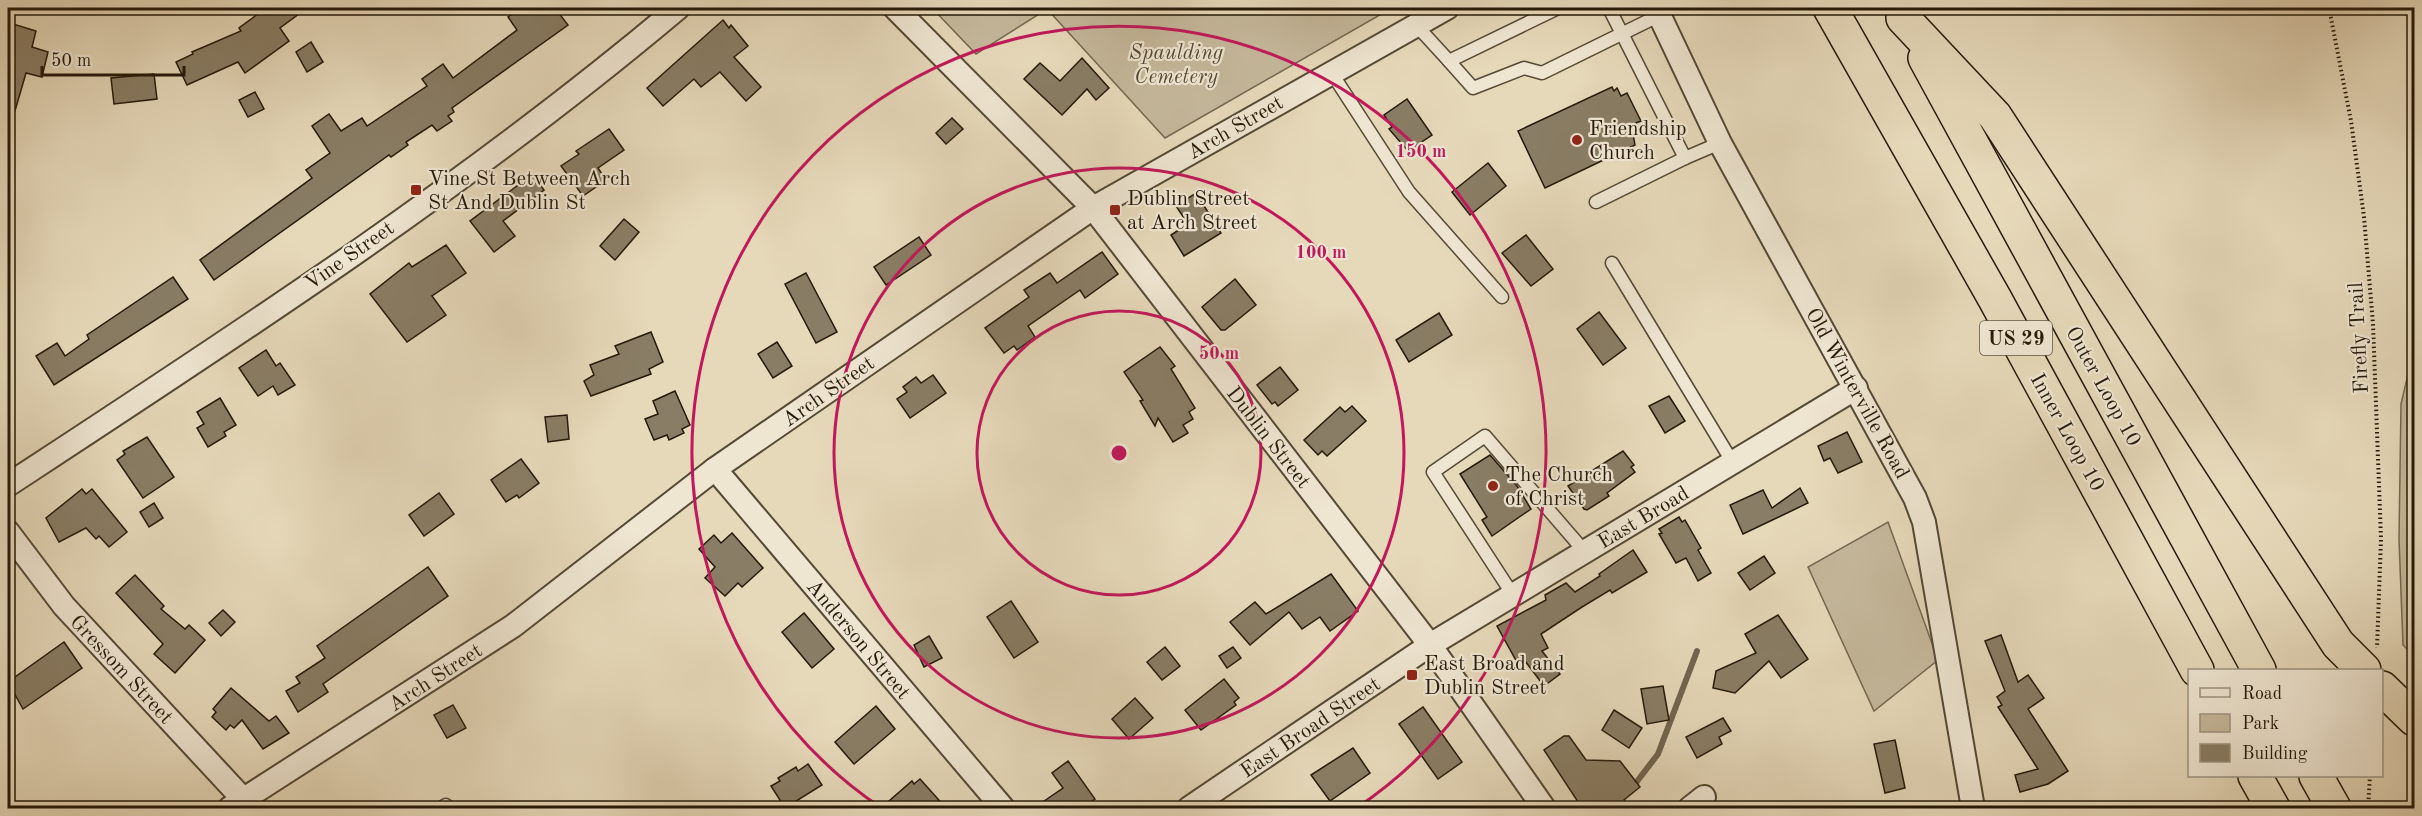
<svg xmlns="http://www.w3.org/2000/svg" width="2422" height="816" viewBox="0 0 2422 816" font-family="'Old Standard TT',serif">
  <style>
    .green { fill: #c5b89c; stroke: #746852; stroke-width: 1.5 }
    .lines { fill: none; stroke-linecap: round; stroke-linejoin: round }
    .stream { stroke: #71654f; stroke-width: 6 }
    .building { fill: #897d65; stroke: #241909; stroke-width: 1.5 }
    .lane-casing { stroke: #544935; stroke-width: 15 }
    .street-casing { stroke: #544935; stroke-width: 26 }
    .highway-casing { stroke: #241909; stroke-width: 36 }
    .path { stroke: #241909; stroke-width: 4; stroke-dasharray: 1.5 3; stroke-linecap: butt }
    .lane { stroke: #efe6d2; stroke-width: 12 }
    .street { stroke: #efe6d2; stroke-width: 22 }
    .highway { stroke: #e6d9ba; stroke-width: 33 }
    .ring { fill: none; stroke: #c2185b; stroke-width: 3 }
    .poi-dot { fill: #8f2418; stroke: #efe6d2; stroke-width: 2 }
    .labels { text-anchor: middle; stroke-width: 4.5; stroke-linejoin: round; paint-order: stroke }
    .shield { fill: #efe6d2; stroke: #615645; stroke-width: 1.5 }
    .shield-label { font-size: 20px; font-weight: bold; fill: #241909 }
    .park-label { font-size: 21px; font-style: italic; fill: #544935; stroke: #efe6d2 }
    .street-label { font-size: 21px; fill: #241909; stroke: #efe6d2 }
    .poi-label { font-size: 21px; fill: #241909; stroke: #efe6d2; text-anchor: start }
    .centre { fill: #c2185b; stroke: #efe6d2; stroke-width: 3 }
    .ring-label { font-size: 18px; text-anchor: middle; font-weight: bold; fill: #c2185b; stroke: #efe6d2; stroke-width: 4.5; stroke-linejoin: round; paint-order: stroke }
  </style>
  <rect width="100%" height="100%" fill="#e6d9ba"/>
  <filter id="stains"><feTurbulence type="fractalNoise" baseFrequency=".00333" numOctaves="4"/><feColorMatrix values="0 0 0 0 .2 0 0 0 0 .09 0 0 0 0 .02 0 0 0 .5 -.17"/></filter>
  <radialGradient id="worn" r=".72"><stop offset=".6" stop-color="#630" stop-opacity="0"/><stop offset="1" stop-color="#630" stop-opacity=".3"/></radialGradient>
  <g class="green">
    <polygon points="932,8 1392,8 1165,138 1047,9 976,54"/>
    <polygon points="2414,349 2414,656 2403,645 2399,539 2401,404"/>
    <polygon points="1888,522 1938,660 1874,711 1808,567"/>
  </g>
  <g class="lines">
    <polyline class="stream" points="1632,788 1658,754 1697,651"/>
  </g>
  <g class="building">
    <polygon points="266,8 307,8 280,28 289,41 245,73 238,62 187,85 176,62 193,54 192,52 241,31 239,28"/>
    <polygon points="521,8 555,8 568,25 452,108 454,112 448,116 452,121 437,131 432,125 406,142 408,145 391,157 389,155 214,280 200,260 312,178 306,170 330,153 312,126 329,114 341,131 362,118 367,126 427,86 422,79 443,64 453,78 517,30 508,17"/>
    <polygon points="723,20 729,28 731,25 748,46 734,57 761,87 746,101 720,72 701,87 694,79 663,106 647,88"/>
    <polygon points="13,24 36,31 32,47 48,52 42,77 26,73 12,121 8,120 8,43"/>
    <polygon points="311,42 323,62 307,72 296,52"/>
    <polygon points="1082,58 1109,88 1096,100 1087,89 1062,115 1024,79 1040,63 1060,81"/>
    <polygon points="154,74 157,99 114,104 111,78"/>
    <polygon points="1612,87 1614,91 1617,88 1621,96 1627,93 1641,121 1636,123 1639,131 1633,134 1635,145 1545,188 1518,131"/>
    <polygon points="255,92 264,109 248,117 239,100"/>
    <polygon points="1407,99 1432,135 1408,151 1389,129 1392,127 1384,115"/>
    <polygon points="952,118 963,129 946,144 936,133"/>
    <polygon points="609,129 624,150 598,168 606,180 583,196 561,166 579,154 576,151"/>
    <polygon points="1488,163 1506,186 1470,215 1452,192"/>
    <polygon points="533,174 544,190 503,221 515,236 494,252 470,221"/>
    <polygon points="1196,193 1221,233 1184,256 1171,235 1188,224 1176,206"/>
    <polygon points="624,219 639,232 615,260 600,246"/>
    <polygon points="1526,235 1553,269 1531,286 1502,253"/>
    <polygon points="919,237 931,255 886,285 874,267"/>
    <polygon points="446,245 466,273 432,296 446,315 407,342 370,294 409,263 412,267"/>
    <polygon points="1102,252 1118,274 1085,298 1080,290 1028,326 1035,337 1017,350 1014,346 1004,353 985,328 1029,297 1024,290 1050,273 1057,283"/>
    <polygon points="806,273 837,332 816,343 785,284"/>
    <polygon points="173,277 188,299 54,385 36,356 57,343 65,356 89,339 87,335"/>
    <polygon points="1235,279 1256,305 1225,330 1221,330 1202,307"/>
    <polygon points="1599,312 1626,348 1603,365 1577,329"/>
    <polygon points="1439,313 1452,335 1409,362 1396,340"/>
    <polygon points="651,332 663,362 649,369 651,374 591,396 584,381 594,375 590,365 619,354 615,346"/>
    <polygon points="777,342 792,366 773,378 758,354"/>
    <polygon points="1160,347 1175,366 1171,369 1195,408 1189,412 1193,419 1183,425 1188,433 1173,442 1158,418 1155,426 1140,401 1143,400 1124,372"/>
    <polygon points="266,350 276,366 280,363 295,385 278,395 273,386 258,396 239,368"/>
    <polygon points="1280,367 1298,390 1278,406 1275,402 1272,404 1257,385"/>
    <polygon points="933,375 946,393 910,418 897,399 907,392 903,387 916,377 921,383"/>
    <polygon points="675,391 690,425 682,429 684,433 669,440 667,435 654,440 645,419 658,414 653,401"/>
    <polygon points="1669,396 1685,421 1665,433 1649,406"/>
    <polygon points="220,398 236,425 224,432 226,436 208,447 197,428 204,424 197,412"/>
    <polygon points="1352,406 1366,421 1327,456 1322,451 1318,455 1304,440 1340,407 1345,412"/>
    <polygon points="567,415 569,439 548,442 545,417"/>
    <polygon points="1847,432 1862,462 1838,473 1830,458 1824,461 1818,446"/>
    <polygon points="147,437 174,477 143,498 117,460 125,454 123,451"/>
    <polygon points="1623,451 1634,465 1631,467 1635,472 1607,493 1609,496 1587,510 1584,509 1568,486"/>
    <polygon points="1490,455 1517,486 1531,509 1492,536 1482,520 1487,517 1460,474"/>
    <polygon points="521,459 539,483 519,498 517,495 506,502 491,480"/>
    <polygon points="1800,488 1808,503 1743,534 1730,505 1763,490 1772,508"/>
    <polygon points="82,489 86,494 92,489 127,532 109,547 99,536 96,539 86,528 59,542 46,518"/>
    <polygon points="439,493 454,514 424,536 409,515"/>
    <polygon points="154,503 163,518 149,527 140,512"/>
    <polygon points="1679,517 1682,522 1685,520 1701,548 1698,550 1711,573 1698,581 1686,558 1676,563 1659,534 1662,533 1659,529"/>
    <polygon points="732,533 763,568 742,587 738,583 725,596 705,578 715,567 699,549 714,535 721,543"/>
    <polygon points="1633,550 1647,572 1612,593 1610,590 1582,607 1541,634 1548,648 1542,651 1560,674 1544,686 1525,661 1518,664 1497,626 1546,600 1545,595 1566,583 1575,592 1600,576 1599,574"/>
    <polygon points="1764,556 1775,573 1750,590 1738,573"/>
    <polygon points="428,567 448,596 323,684 328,692 298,712 286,691 300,683 296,677 325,658 317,646"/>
    <polygon points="1331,574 1358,611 1330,631 1320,617 1302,629 1289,612 1250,645 1230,622 1255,602 1266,614"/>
    <polygon points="135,575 164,606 161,609 185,629 189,625 205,640 175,673 154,654 163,644 116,593"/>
    <polygon points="1011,601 1038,642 1014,658 987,617"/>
    <polygon points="223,610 235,622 221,636 209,623"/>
    <polygon points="804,613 834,649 812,668 782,632"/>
    <polygon points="1778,615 1808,659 1781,678 1769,661 1735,693 1713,688 1716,671 1756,653 1745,634"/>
    <polygon points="2001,635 2018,682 2028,675 2044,698 2028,709 2068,771 2048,784 2020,792 2015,775 2038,769 1998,707 2002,705 1997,697 2005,691 1985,641"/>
    <polygon points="929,636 942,658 924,667 914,645"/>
    <polygon points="64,642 82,668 23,709 8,682"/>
    <polygon points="1165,647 1180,666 1162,680 1147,662"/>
    <polygon points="1233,647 1241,658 1227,668 1219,656"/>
    <polygon points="1224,679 1239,698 1234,702 1236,705 1201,730 1185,710"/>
    <polygon points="1663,686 1669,720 1647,724 1641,689"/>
    <polygon points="231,688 269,721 276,716 289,733 263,749 242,720 234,728 230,725 226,730 212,717 216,712 213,709"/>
    <polygon points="1135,698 1153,718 1129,739 1112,719"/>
    <polygon points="453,705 466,728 447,738 434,715"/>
    <polygon points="876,706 895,729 854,764 835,742"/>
    <polygon points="1423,707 1462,762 1438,779 1399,724"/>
    <polygon points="1614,710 1642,728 1629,748 1602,730"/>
    <polygon points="1723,718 1731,731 1719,737 1722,744 1697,758 1686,737"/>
    <polygon points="1564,736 1569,736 1586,760 1620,761 1640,787 1624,800 1629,808 1582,808 1544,750"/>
    <polygon points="1895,740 1905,788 1885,793 1874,744"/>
    <polygon points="1353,748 1370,773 1330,801 1311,775"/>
    <polygon points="1068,761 1095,799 1083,808 1034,808 1063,788 1052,773"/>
    <polygon points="808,764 822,785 785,808 771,786 780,781 778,778 796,767 798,771"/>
    <polygon points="920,779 946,808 881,808 912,781 914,784"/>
  </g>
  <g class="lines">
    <g class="lane-casing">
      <g id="lane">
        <polyline points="1416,25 1449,61 1558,8"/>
        <polyline points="1449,61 1473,88 1524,68 1542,73 1660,15"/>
        <polyline points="1331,72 1409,192 1502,297"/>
        <polyline points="1685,158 1720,143"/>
        <polyline points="1596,202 1685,158 1609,8"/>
        <polyline points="1612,263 1733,463"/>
        <polyline points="1513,595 1433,472 1485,436 1585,552"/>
        <polyline points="441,808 446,805"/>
      </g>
    </g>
    <g class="street-casing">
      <g id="street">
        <polyline points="895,8 1093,208 1430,645 1544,808"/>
        <polyline points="1656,8 1720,143 1915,498 1924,522 1973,808"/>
        <polyline points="715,469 1003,808"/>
        <path d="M8 485C237 335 468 185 678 8"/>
        <polyline points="8,532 64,606 243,799"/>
        <polyline points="230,808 513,626 715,469 1093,208 1447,8"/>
        <polyline points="1189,808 1430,645 1856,388"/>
        <polyline points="1690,808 1704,797"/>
      </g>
    </g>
    <g class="highway-casing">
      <g id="highway">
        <polyline points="1830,8 1995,299 2197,670"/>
        <polyline points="1903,18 1995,116 2338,644 2364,670"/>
        <polyline points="1925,58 2259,670"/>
        <polyline points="2382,688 2414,719"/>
        <polyline points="2255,776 2273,808"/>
        <polyline points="2316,776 2334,808"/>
      </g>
    </g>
    <g class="path">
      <polyline points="2329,8 2351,121 2364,217 2373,324 2381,539 2377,648"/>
      <polyline points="2368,808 2370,776"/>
    </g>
    <use href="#lane" class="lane"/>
    <use href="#street" class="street"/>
    <use href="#highway" class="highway"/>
  </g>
  <g class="ring">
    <circle cx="1119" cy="453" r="142"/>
    <circle cx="1119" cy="453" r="285"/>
    <path d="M880 807A427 427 0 1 1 1358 807"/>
  </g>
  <g class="poi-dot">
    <circle cx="1577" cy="140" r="6"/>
    <rect x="410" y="184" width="12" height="12" rx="3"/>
    <rect x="1109" y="204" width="12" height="12" rx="3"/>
    <circle cx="1493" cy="486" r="6"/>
    <rect x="1406" y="669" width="12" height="12" rx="3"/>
  </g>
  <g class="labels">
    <rect class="shield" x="1980" y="321" width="72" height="34" rx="4.5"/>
    <g class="shield-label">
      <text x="2016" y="345">US 29</text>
    </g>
    <g class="park-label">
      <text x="1176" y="59">Spaulding<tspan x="1176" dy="24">Cemetery</tspan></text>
    </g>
    <g class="street-label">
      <text transform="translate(1235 127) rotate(-30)" y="7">Arch Street</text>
      <text transform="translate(349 255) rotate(-35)" y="7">Vine Street</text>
      <text transform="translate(2358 338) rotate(-93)" y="7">Firefly Trail</text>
      <text transform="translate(2104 386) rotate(61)" y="7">Outer Loop 10</text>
      <text transform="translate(828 391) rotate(-35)" y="7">Arch Street</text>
      <text transform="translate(1858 393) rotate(61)" y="7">Old Winterville Road</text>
      <text transform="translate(2068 432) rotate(61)" y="7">Inner Loop 10</text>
      <text transform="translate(1269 437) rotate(52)" y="7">Dublin Street</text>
      <text transform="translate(1643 517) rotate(-31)" y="7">East Broad</text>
      <text transform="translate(859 639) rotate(50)" y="7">Anderson Street</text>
      <text transform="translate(122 669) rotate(47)" y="7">Gressom Street</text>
      <text transform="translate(435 677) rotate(-33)" y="7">Arch Street</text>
      <text transform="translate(1310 727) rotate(-34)" y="7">East Broad Street</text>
    </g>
    <g class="poi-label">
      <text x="1589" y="135">Friendship<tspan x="1589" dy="24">Church</tspan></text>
      <text x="428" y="185">Vine St Between Arch<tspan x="428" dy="24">St And Dublin St</tspan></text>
      <text x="1127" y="205">Dublin Street<tspan x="1127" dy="24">at Arch Street</tspan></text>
      <text x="1505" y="481">The Church<tspan x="1505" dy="24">of Christ</tspan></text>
      <text x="1424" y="670">East Broad and<tspan x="1424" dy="24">Dublin Street</tspan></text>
    </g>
  </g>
  <circle cx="1119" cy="453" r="9" class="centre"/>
  <g class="ring-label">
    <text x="1421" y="157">150 m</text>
    <text x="1321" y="258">100 m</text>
    <text x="1219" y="359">50 m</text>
  </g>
  <rect width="2422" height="816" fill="none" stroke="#e6d9ba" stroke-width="30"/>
  <rect x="9" y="9" width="2404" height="798" fill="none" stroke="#241909" stroke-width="3"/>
  <rect x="15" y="15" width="2392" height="786" fill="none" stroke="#241909" stroke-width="1.5"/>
  <rect x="2188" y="669" width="195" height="108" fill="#efe6d2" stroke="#9e9482" stroke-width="1.5"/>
  <rect x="2200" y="688" width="30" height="9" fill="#efe6d2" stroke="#9e9482" stroke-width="1.5"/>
  <text x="2242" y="699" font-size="18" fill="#241909">Road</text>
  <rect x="2200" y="714" width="30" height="18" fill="#c5b89c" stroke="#9e9482" stroke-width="1.5"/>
  <text x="2242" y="729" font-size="18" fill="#241909">Park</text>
  <rect x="2200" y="744" width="30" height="18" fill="#897d65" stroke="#9e9482" stroke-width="1.5"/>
  <text x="2242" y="759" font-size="18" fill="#241909">Building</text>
  <path d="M42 66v9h142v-9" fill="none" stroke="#241909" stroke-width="3"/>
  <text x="51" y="66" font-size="18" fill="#241909" stroke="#efe6d2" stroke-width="4.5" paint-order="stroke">50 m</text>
  <rect width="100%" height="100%" filter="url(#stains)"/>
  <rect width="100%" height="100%" fill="url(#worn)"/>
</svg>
